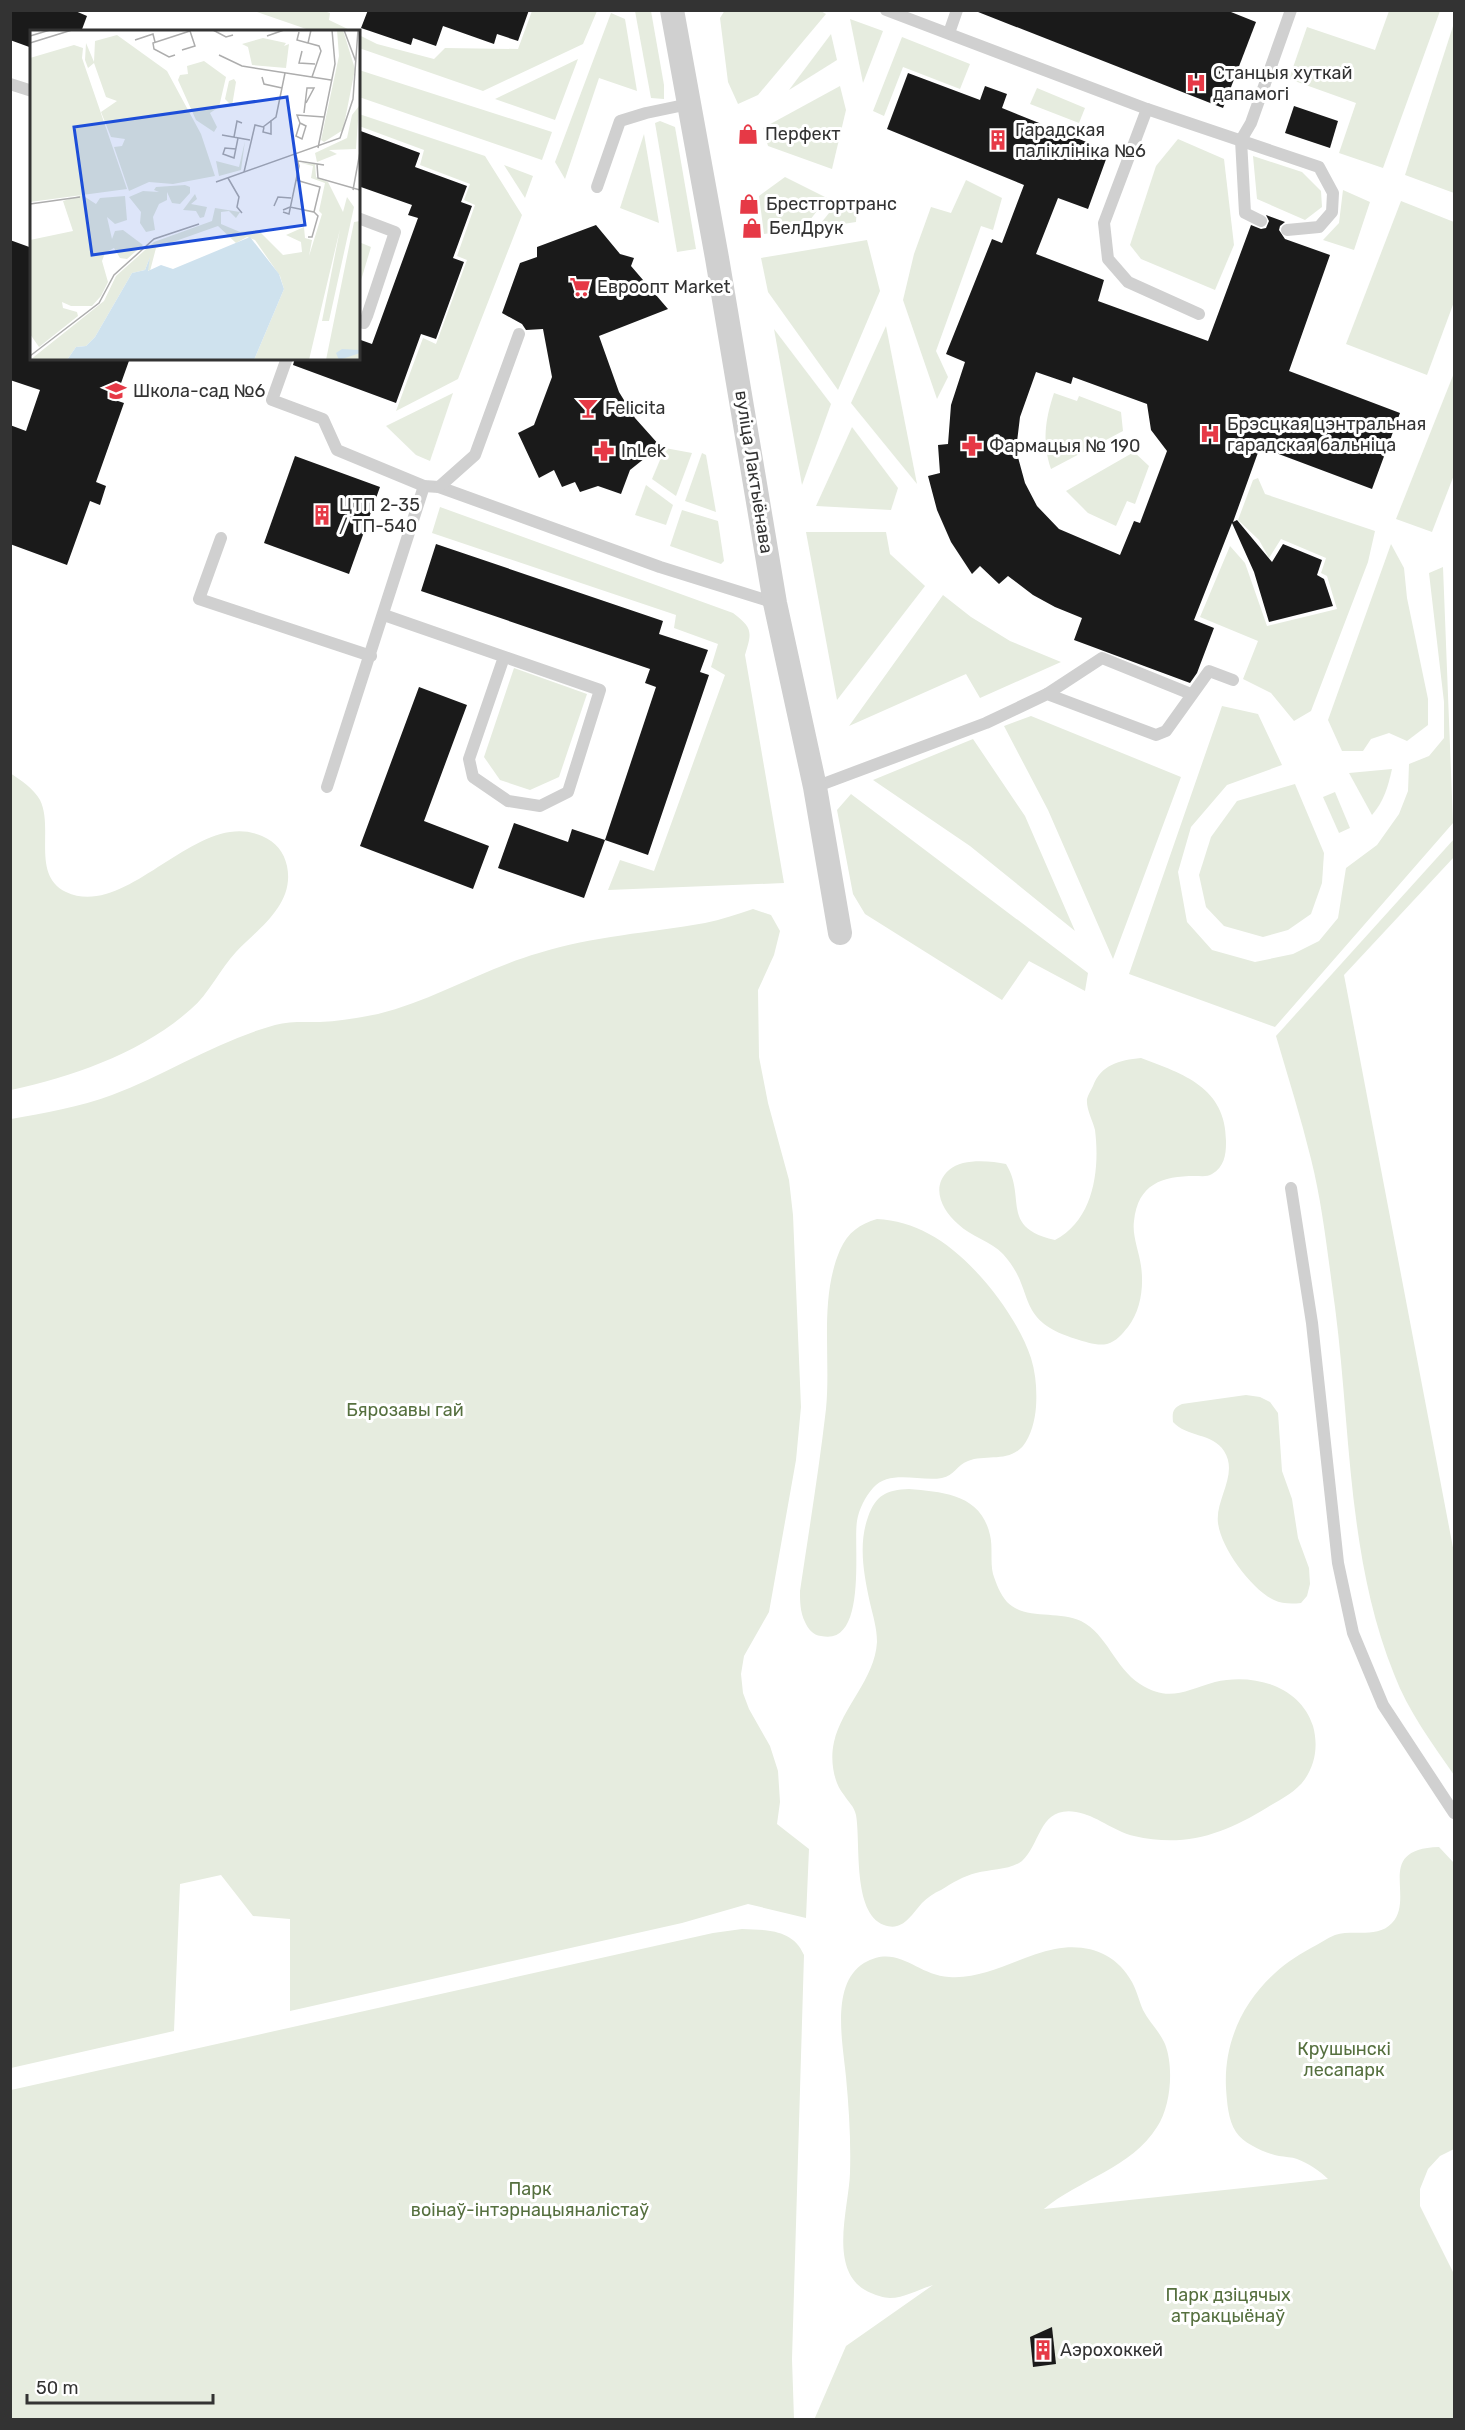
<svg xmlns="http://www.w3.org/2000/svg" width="1465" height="2430" viewBox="0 0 1465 2430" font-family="Rubik,sans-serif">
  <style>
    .green { fill: #e6ecdf }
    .building { fill: #1a1a1a; fill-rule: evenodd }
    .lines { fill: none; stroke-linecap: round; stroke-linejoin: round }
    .service { stroke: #d0d0d0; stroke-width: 12 }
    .minor { stroke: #d0d0d0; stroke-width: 24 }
    .labels { text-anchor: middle; stroke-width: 6; stroke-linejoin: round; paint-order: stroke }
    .poi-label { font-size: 18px; fill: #333; stroke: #fff; text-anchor: start }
    .street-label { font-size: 18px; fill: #333; stroke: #fff }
    .park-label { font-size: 18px; fill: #56703f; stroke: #fff }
    .inset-road { fill: none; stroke: #adadad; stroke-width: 1.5 }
    .view { fill: #1d4ed8; fill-opacity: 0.15; stroke: #1d4ed8; stroke-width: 3 }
    .inset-edge { fill: none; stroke: #333; stroke-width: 3 }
  </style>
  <rect width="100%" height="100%" fill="#fff"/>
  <g class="green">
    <polygon points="725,10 819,10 826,14 758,95 738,104 728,82 720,18"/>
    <polygon points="257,11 324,11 330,13 329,20 352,31 312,31 257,12"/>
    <polygon points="532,11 597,11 583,44 483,91 359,48 359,35 377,44 434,59 445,48 518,49"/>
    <polygon points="635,11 651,11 664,85 664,99 651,98"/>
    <polygon points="1389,11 1440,11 1383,168 1339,153 1356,103 1289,79 1307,27 1375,50"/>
    <polygon points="611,13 625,19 637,91 599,78 565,179 555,162"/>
    <polygon points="850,19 883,31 863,83"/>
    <polygon points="1454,23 1454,193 1405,175"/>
    <polygon points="831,34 837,60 789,90"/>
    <polygon points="902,37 970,64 960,89 903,67 884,116 873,111"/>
    <polygon points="578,59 555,120 495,99"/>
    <polygon points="359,70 552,132 542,160 359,97"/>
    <polygon points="840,86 846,110 832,169 768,146 763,128"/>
    <polygon points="1037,88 1085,108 1079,123 1030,104"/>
    <polygon points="359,114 485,156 522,215 458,379 396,411 423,338 436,344 467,260 457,256 475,205 464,200 470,184 420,165 424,150 359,126"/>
    <polygon points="660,121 675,127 696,249 677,252 655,123"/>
    <polygon points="644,134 659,223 620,208"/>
    <polygon points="1178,139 1224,159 1234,245 1215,290 1141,259 1130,245 1156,166"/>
    <polygon points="1253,156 1302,172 1321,191 1322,207 1305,220 1257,199"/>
    <polygon points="504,165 533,176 525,198"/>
    <polygon points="785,177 827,198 803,229 764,234 759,196"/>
    <polygon points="966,180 1002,198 993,230 981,226 936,351 948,377 937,399 903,300 914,254 931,207 951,213"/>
    <polygon points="1343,190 1370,202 1354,250 1323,240 1339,223"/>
    <polygon points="1401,201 1454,222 1454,302 1427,375 1346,344"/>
    <polygon points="837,203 857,205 856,222 817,228"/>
    <polygon points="867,240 880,291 838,390 768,292 761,258"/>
    <polygon points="359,242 371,247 359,287 358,242"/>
    <polygon points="886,326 917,484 851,403"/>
    <polygon points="774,329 831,404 802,485"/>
    <polygon points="1454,373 1454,475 1432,532 1396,519"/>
    <polygon points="453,393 430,461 416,455 386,426"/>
    <path d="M1054 393 1077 401 1079 396 1121 412 1123 431 1051 469C1042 442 1045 420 1054 393Z"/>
    <polygon points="852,427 898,488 891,510 816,506"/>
    <polygon points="665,448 692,453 676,496 652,479"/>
    <polygon points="1134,452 1149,466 1135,504 1127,501 1116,526 1088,513 1066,491"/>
    <polygon points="702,453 706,455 716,512 685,501"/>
    <polygon points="1258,478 1265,494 1375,531 1368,562 1311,711 1294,721 1271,693 1243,679 1258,641 1200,617 1230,546 1245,563 1267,626 1337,609 1327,576 1321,573 1326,558 1281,539 1269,558 1259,540 1238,520 1253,480"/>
    <polygon points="646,485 673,505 666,525 635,515"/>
    <path d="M440 507 733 613C753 628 752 632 745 655L784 883 608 890 620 860 654 871 725 675 711 667 718 644 674 628 676 615 432 533Z"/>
    <polygon points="682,510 718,521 724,561 721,564 670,546"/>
    <polygon points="806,532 886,532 890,554 925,586 837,700"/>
    <polygon points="1391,544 1404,568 1407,598 1428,699 1428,725 1407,741 1389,733 1371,739 1363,751 1342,751 1328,720"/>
    <polygon points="1443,567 1453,823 1275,1027 1129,974 1222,706 1258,714 1282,765 1227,785 1191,827 1178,872 1187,922 1212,950 1255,962 1293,954 1319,941 1338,918 1346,868 1377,845 1399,814 1408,791 1409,764 1429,756 1444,738 1444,702 1429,573"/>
    <polygon points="943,595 971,617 1010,641 1061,662 980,698 966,674 849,726"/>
    <polygon points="514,668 587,694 559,777 530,790 500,780 484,757"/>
    <polygon points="1031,716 1181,777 1113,959 1048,810 1004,726"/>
    <polygon points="973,739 1025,816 1075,931 970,846 873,780"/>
    <path d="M1392 769C1388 787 1384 801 1372 815L1349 773Z"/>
    <path d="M10 773C21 780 34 789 40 800 54 828 31 875 66 892 128 921 197 807 262 836 276 842 284 852 287 866 295 904 259 928 236 952 220 969 209 994 191 1009 142 1053 74 1076 11 1090Z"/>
    <polygon points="1295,784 1324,853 1322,883 1311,914 1288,930 1263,937 1224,926 1206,907 1199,875 1211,837 1237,801"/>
    <polygon points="1335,792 1350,828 1339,833 1323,797"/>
    <polygon points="851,794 1088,973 1085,991 1029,961 1002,1000 865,914 853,894 837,810"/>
    <path d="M1454 839V857L1344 975 1454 1553V1775C1432 1743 1408 1711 1394 1674 1347 1557 1351 1430 1335 1307 1328 1258 1323 1207 1311 1159 1301 1118 1288 1077 1276 1036Z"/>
    <path d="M753 909 771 915 780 931 774 955 758 990 759 1057 768 1103 789 1180 793 1215 801 1407 796 1460 769 1612 744 1656 741 1674 743 1693 749 1709 770 1746 778 1771 780 1802 777 1824 809 1849 806 1918 748 1904 682 1923 290 2011V1919L253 1916 221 1875 180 1884 174 2031 11 2068V1119C44 1113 80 1107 112 1095 167 1074 217 1041 275 1025 289 1021 305 1022 320 1022 340 1021 359 1018 378 1014 434 1000 483 969 539 953 593 936 649 933 705 923 721 920 737 914 753 909Z"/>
    <path d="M1141 1058C1184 1074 1227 1088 1226 1143 1226 1155 1224 1167 1212 1174 1208 1177 1201 1176 1195 1176 1162 1176 1138 1184 1134 1221 1132 1236 1139 1251 1141 1266 1144 1286 1141 1310 1128 1327 1122 1334 1117 1341 1107 1344 1097 1346 1086 1342 1076 1339 1013 1320 1037 1291 1003 1254 991 1241 971 1237 958 1224 942 1210 930 1187 949 1170 963 1158 990 1161 1006 1164 1027 1198 999 1227 1055 1240 1094 1220 1100 1169 1095 1130 1093 1121 1086 1109 1087 1099 1088 1095 1091 1090 1093 1086 1101 1065 1119 1060 1141 1058Z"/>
    <path d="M877 1219C895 1220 913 1225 929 1234 970 1255 1017 1315 1031 1358 1036 1374 1037 1391 1036 1407 1035 1420 1031 1436 1023 1446 1008 1463 986 1454 968 1461 957 1465 954 1476 942 1478 920 1482 890 1469 873 1488 865 1497 859 1509 857 1521 853 1545 868 1647 821 1636 813 1635 808 1629 805 1622 800 1612 800 1601 800 1591 809 1530 819 1470 826 1409 831 1357 819 1299 840 1250 848 1232 860 1224 877 1219Z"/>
    <path d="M1246 1395 1260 1397 1270 1402 1278 1413 1282 1471 1292 1499 1298 1538 1309 1568 1310 1584 1307 1596 1301 1603C1292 1604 1282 1604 1274 1600 1251 1589 1221 1548 1218 1523 1215 1499 1239 1474 1224 1451 1213 1433 1186 1437 1173 1422 1172 1412 1173 1408 1182 1404Z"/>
    <path d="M909 1489C943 1492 981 1494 990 1535 993 1547 990 1561 993 1574 996 1583 1000 1594 1007 1602 1026 1621 1058 1610 1081 1621 1107 1634 1115 1668 1140 1684 1169 1703 1186 1690 1215 1682 1252 1673 1300 1685 1313 1726 1318 1744 1316 1763 1305 1779 1296 1792 1281 1799 1268 1807 1224 1834 1186 1848 1134 1836 1113 1831 1096 1815 1076 1812 1039 1806 1041 1844 1022 1861 1010 1870 991 1869 976 1873 964 1876 952 1883 941 1890 934 1893 927 1898 922 1903 911 1915 903 1932 884 1925 852 1913 861 1843 856 1815 854 1806 849 1803 844 1795 833 1782 830 1759 834 1742 842 1707 875 1679 877 1642 877 1628 873 1616 870 1603 864 1575 858 1545 868 1517 876 1495 886 1490 909 1489Z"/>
    <path d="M1439 1847 1454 1863V2149L1440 2156 1428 2169 1420 2189V2206L1454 2274V2419L814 2420 846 2346 933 2285C919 2289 905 2298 890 2298 884 2298 876 2295 871 2293 826 2275 849 2208 850 2173 851 2141 849 2109 846 2077 843 2044 830 1984 864 1963 898 1943 916 1975 949 1977 985 1980 1020 1956 1055 1949 1087 1943 1116 1953 1132 1982 1137 1991 1139 2001 1143 2010 1149 2022 1160 2032 1165 2044 1174 2067 1171 2106 1157 2127 1132 2168 1078 2180 1044 2209L1328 2179C1320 2171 1308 2163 1297 2159 1292 2157 1285 2157 1279 2156 1265 2153 1244 2144 1236 2132 1228 2120 1227 2102 1226 2088 1223 2027 1258 1976 1311 1948 1319 1944 1327 1938 1335 1935 1354 1929 1377 1939 1392 1923 1416 1897 1373 1849 1439 1847Z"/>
    <path d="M742 1929C767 1930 793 1929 804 1955L792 2359 794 2419H11V2090L713 1933Z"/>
  </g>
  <g class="building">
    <polygon points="10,10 73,10 87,16 81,32 32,32 32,48 10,40"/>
    <polygon points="368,10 529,10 518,41 497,34 494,44 443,26 436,46 413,38 411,45 361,28"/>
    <polygon points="973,10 1226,10 1256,22 1223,108"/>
    <path d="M908 73 980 100 985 86 1007 94 1002 108 1109 151 1088 209 1058 198 1036 254 1104 280 1098 301 1208 341 1251 225 1261 229 1266 228 1269 221 1266 215 1285 222 1280 226 1279 230 1285 239 1330 255 1289 371 1400 413 1372 489 1260 447 1233 522 1237 520 1272 562 1283 544 1322 560 1317 575 1324 579 1333 606 1269 622 1254 572 1232 523 1194 620 1214 628 1197 673 1190 683 1074 640 1082 618 1055 607 1033 595 1008 576 999 584 980 566 972 574 951 542 937 510 928 476 940 473 938 445 948 444 951 405 965 362 946 354 992 239 1002 243 1024 185 887 129ZM1036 372 1071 384 1073 377 1147 404 1151 430 1167 451 1140 523 1134 521 1120 555 1059 529 1037 506 1025 483 1016 450 1020 417Z"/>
    <polygon points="1294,106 1338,121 1330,148 1285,133"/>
    <polygon points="358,130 420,153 415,167 467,186 461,202 472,206 453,258 464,262 436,339 421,334 396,403 293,365 295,358 358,358 358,339 372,344 418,218 408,215 412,205 358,186"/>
    <polygon points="596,225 620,254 634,258 631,266 668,309 599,336 619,392 635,418 660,446 630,470 621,494 598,486 580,492 575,482 562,487 554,470 539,478 518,433 534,425 552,377 543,329 526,330 522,324 502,313 520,263 537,257 537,247"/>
    <polygon points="10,240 32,248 32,358 130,358 115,400 124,403 96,482 106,486 100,505 90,501 67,565 10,544 10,425 26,431 40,390 10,380"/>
    <polygon points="295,456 380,487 349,574 264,543"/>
    <polygon points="436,544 663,621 659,634 708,650 700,672 709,675 648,855 605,840 656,687 645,683 650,669 421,591"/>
    <polygon points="419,687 467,705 424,821 489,846 473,889 360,846"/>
    <polygon points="514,823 568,842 572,829 605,840 584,898 498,868"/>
    <polygon points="1052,2327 1056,2364 1033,2367 1030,2337"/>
  </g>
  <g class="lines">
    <g class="service">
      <polyline points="886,10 1147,109 1319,167 1333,193 1332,212 1319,227 1287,230"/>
      <polyline points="949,33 957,10"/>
      <polyline points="10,84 32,91"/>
      <polyline points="1147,109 1104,223 1108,259 1128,282 1199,314"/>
      <polyline points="597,187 620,121 646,113 689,104"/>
      <polyline points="358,218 395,232 367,316 364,323 358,321"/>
      <polyline points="1261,221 1245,213 1241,140 1251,123 1291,10"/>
      <polyline points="287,358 272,400 323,419 337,450 424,486 439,487 660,567 775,603"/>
      <polyline points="439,487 475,455 519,334"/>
      <polyline points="221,538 199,599 371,656"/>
      <polyline points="384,615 600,690 568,792 540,806 508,801 473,777 469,759 504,657"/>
      <polyline points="1047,694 1102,658 1191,694"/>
      <polyline points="327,787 424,486"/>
      <polyline points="815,787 986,723 1047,694 1156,735 1166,731 1209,671 1233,680"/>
      <polyline points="1291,1188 1312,1323 1338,1563 1353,1633 1383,1705 1454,1813"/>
    </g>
    <polyline class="minor" points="672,10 717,258 775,603 815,787 840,933"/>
  </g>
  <defs>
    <g id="hospital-bare" transform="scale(1.62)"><path d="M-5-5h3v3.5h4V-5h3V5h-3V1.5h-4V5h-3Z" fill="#e63946" stroke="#fff" stroke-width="2.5" paint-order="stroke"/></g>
    <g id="shop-bare" transform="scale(1.62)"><path d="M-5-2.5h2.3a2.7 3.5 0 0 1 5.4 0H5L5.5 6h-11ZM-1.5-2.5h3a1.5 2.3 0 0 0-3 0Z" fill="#e63946" stroke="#fff" stroke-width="2.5" paint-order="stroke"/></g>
    <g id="building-bare" transform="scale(1.62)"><path d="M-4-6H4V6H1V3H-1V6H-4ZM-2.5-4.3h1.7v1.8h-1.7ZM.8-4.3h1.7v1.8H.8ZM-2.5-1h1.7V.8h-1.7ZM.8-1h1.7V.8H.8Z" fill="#e63946" stroke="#fff" stroke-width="2.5" paint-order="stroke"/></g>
    <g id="supermarket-bare" transform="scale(1.62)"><path d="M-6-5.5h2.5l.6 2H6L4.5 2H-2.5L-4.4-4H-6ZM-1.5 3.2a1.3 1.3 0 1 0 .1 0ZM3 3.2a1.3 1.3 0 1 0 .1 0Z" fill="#e63946" stroke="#fff" stroke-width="2.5" paint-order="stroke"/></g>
    <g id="school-bare" transform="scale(1.62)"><path d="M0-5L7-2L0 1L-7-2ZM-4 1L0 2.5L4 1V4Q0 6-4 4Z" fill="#e63946" stroke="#fff" stroke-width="2.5" paint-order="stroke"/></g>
    <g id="bar-bare" transform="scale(1.62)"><path d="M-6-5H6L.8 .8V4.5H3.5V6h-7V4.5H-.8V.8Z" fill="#e63946" stroke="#fff" stroke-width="2.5" paint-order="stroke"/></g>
    <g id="pharmacy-bare" transform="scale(1.62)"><path d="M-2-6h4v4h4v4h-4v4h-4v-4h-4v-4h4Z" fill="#e63946" stroke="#fff" stroke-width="2.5" paint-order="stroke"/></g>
  </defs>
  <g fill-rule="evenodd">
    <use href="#hospital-bare" x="1196" y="83"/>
    <use href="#shop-bare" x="748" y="134"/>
    <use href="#building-bare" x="998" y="140"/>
    <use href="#shop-bare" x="749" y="204"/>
    <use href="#shop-bare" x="752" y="228"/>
    <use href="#supermarket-bare" x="580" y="287"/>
    <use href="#school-bare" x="116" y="391"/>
    <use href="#bar-bare" x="588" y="408"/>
    <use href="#hospital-bare" x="1210" y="434"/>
    <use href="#pharmacy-bare" x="972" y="446"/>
    <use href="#pharmacy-bare" x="604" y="451"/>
    <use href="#building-bare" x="322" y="515"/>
    <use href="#building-bare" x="1043" y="2350"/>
  </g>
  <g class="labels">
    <g class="poi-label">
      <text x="1213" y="79">Станцыя хуткай<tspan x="1213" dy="21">дапамогі</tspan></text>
      <text x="1015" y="136">Гарадская<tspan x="1015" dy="21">паліклініка №6</tspan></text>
      <text x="765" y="140">Перфект</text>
      <text x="766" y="210">Брестгортранс</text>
      <text x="769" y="234">БелДрук</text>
      <text x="597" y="293">Евроопт Market</text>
      <text x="133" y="397">Школа-сад №6</text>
      <text x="605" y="414">Felicita</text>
      <text x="1227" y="430">Брэсцкая цэнтральная<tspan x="1227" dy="21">гарадская бальніца</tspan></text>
      <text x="989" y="452">Фармацыя № 190</text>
      <text x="621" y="457">InLek</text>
      <text x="339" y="511">ЦТП 2-35<tspan x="339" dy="21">/ ТП-540</tspan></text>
      <text x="1060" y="2356">Аэрохоккей</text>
    </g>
    <g class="street-label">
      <text transform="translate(754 472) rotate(81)" y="6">вуліца Лактыёнава</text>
    </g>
    <g class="park-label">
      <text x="405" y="1416">Бярозавы гай</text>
      <text x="1344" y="2055">Крушынскі<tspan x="1344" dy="21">лесапарк</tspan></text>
      <text x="530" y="2195">Парк<tspan x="530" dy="21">воінаў-інтэрнацыяналістаў</tspan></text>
      <text x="1228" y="2301">Парк дзіцячых<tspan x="1228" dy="21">атракцыёнаў</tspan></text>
    </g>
  </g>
  <g transform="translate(30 30)">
    <rect width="330" height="330" fill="#fff"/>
    <path d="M307 0H313L325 39 313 100 294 112 291 110 309 26ZM87 5 137 41 171 104 185 146 143 154 119 152 99 161 84 117 92 116 95 109 81 107 71 82 87 71 76 67 64 33 58 38 55 30 56 13 64 32 65 11ZM233 8 256 13 254 16 259 14 256 38 222 35 218 17 212 14ZM44 15 53 18 52 28 97 159 0 172V28ZM174 31 196 47 189 77 180 83 187 97 184 102 166 90 148 50 150 45 158 44 157 36ZM204 49 206 52 202 76 195 69 199 51ZM329 76 326 119 299 120 307 124 287 132 285 123 317 108 322 85ZM215 111 211 140 189 146 186 131 209 137ZM271 133 285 134 286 147 298 152 313 182 317 167 324 177 299 291H292L310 199 279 330H224L254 259 250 246 225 210 217 207 206 213 188 196 126 218 120 241 117 240 120 227 115 240 102 243 65 307 56 316 46 317 37 330H0L74 271 86 246 124 212 182 191 185 178 210 182 206 188 199 181 191 182V194L210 202 228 200 253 225 272 222 271 212 256 205 274 197 275 208 282 210 279 226 292 184 289 181 295 153 281 148 283 136ZM155 155 160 157V163L150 174 142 173 137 162V170L129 174 123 187 125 200 116 202 110 193 111 182 99 167 113 161 129 162 124 160 126 157ZM165 164 167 169 161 174 177 177 174 187 170 188 166 181 153 180ZM52 165 66 174 70 168 95 166 97 190 85 194 77 187 82 209 85 201 93 200 113 215 97 229 90 228 84 218 75 223 72 231 78 252 71 266 62 276H41L32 272 33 278 47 282 48 286 9 317 0 304V210L43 201 33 171ZM330 191V330H296L324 192Z" fill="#e6ecdf"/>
    <path d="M220 207 249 244 254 259 224 330H37L46 317 56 316 65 307 102 243 115 240 120 227 118 241 131 235 143 239ZM312 319 330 320V323L309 330 306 323Z" fill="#cfe2ee"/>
    <path class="inset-road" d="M183 0 196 7 203 5M281 0 278 13 289 16 291 21 282 47M314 0 326 32M269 2 267 10 278 13M0 6 20 0M237 6 254 0M105 10 123 4 125 12M0 13 42 0M272 21 269 33 285 34M145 25 139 27 124 19 123 13 160 1 165 16 152 20M189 25 212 36 301 50M232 47 234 54 252 58M274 83 277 58H284L276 73M270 93 276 96 272 109 266 106 270 93 267 85 294 87M234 97 233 102 241 104V90M192 105 220 110M204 107 207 91 212 93M288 118 305 34 302 0M206 119 195 118 193 124 204 128 208 108M268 131 294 135M287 134 288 148 330 160M214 142 225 95 233 97 246 87 255 43M198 148 209 167 207 177 212 183M186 152 310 108 323 69 328 0M323 160 330 122M0 174 50 167M244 176 248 167 261 168M253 180 260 177 284 182 290 157 266 150M253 182 259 184 269 136 266 125M278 207H282L288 186 284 182M0 326 69 273 84 245 124 209 169 194"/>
    <path class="view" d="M257 67 275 195 62 225 44 97Z"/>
    <rect width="330" height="330" class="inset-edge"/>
  </g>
  <rect width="1465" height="2430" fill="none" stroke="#333333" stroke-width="24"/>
  <path d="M27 2394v9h186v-9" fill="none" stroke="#333333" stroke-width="3"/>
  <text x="36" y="2394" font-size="18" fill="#333333" stroke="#ffffff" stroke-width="4.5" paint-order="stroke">50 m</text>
</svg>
